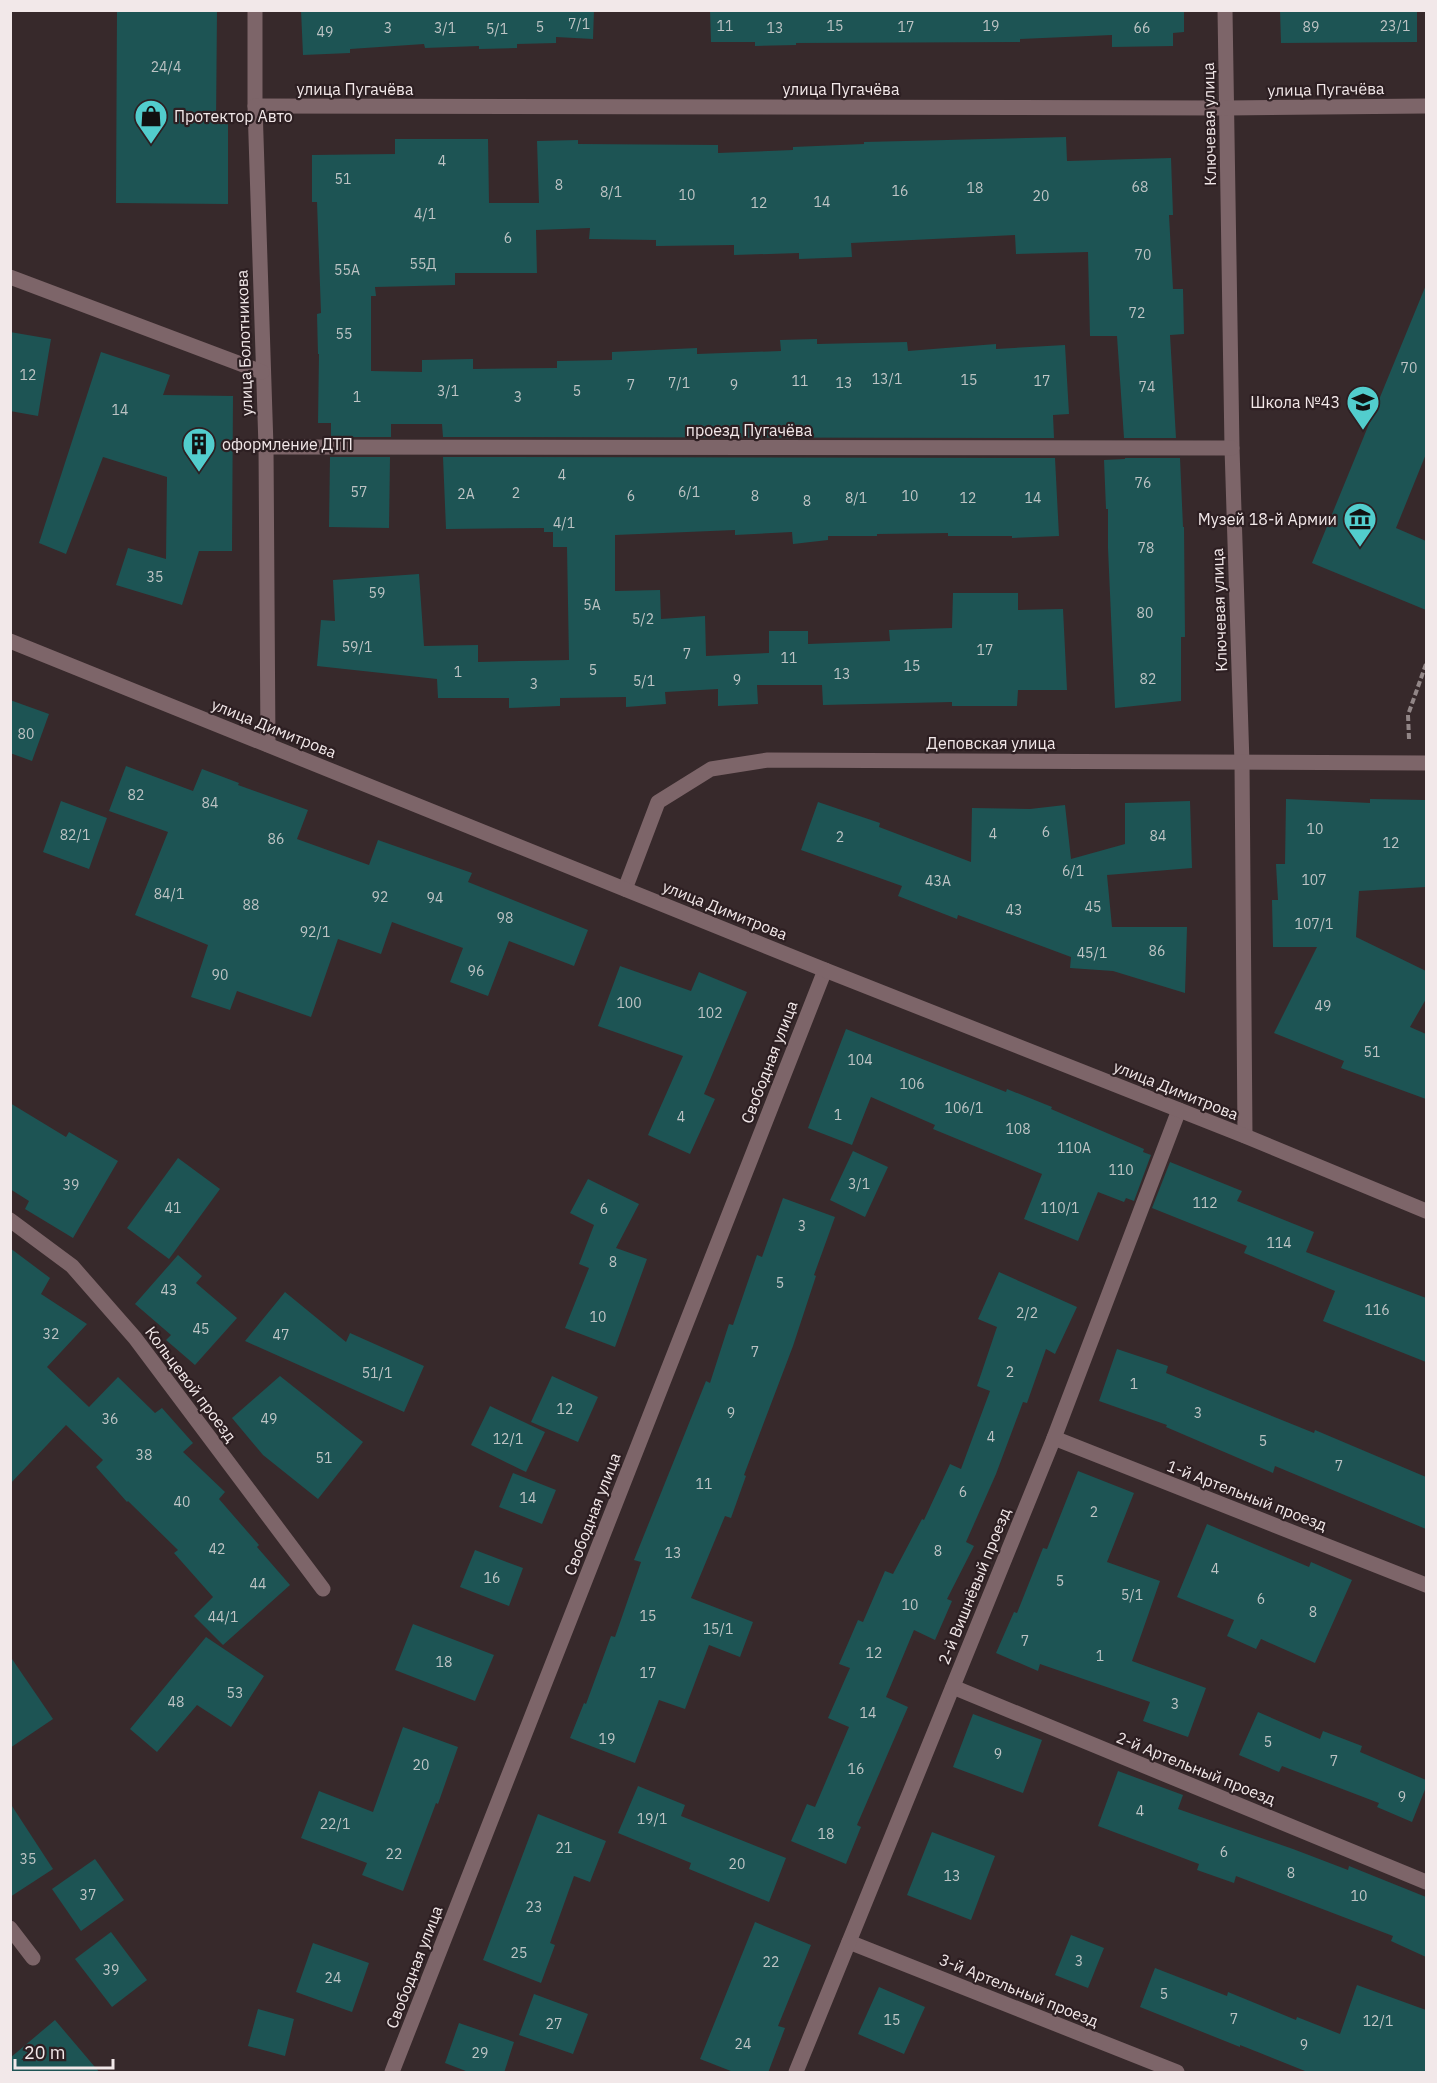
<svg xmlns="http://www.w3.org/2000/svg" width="1437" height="2083" viewBox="0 0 1437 2083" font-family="'IBM Plex Sans',sans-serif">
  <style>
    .building { fill: #1d5454 }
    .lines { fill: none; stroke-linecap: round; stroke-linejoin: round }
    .path { stroke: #928687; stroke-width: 4; stroke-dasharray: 6 3; stroke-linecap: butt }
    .minor { stroke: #7d6569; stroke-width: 15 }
    .tertiary { stroke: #7d6569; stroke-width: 15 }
    .labels { text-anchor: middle; stroke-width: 4.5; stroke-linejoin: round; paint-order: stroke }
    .number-label { font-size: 14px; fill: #bdc3c4 }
    .street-label { font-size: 16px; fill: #f2e8e9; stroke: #2d1f22 }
    .poi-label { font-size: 16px; fill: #f2e8e9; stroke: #2d1f22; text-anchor: start }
  </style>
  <rect width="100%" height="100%" fill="#37292b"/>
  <g class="building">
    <polygon points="117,10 217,10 216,124 228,124 228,204 116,203"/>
    <polygon points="301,10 594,10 593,39 556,37 556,43 517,44 517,48 479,49 479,46 425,48 424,44 350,49 350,53 303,55"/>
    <polygon points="710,10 1184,10 1184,32 1173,33 1173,46 1112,47 1112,35 1020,39 1020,42 796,43 796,45 755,46 755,42 711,42"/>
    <polygon points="1280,10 1417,10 1417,42 1281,43"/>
    <polygon points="1066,137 1067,161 1171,158 1173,215 1169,215 1173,289 1183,289 1184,334 1170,335 1176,438 1124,438 1117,336 1090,336 1088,252 1016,254 1015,235 851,243 852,257 799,259 799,253 734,255 734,245 656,246 656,240 589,239 590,228 536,230 537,273 455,273 455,285 375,287 376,296 371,296 371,371 422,372 422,360 473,359 473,369 557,368 557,361 612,360 612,352 697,348 697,354 781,351 780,340 817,339 817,344 907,342 908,351 996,344 996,349 1065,345 1069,414 1053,415 1054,438 443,437 442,424 391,424 391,437 331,437 331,423 318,423 319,354 318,354 317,314 321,313 317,202 312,202 312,155 395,154 395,139 488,139 489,203 539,203 537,141 578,140 578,144 718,145 718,153 793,150 793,147 864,144 864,142"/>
    <polygon points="1426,285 1426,454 1396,528 1426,541 1426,610 1312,563"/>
    <polygon points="10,332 51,339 38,416 10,411"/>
    <polygon points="101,352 170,375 163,395 233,396 232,551 199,551 182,605 116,585 128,548 166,559 167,477 103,457 66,554 39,543"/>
    <polygon points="330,457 390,457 389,528 329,527"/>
    <polygon points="443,457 1055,458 1059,536 1012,538 1012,536 948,536 948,533 877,534 877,536 828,536 828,540 793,544 792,532 735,535 735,530 615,535 615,591 660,590 661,619 705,616 706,656 769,653 769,631 808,631 808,644 890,641 889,630 952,628 953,593 1018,593 1018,610 1063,609 1067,690 1018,690 1017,706 952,706 952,702 823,705 822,685 757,685 758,704 718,706 718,689 665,692 666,704 626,707 626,697 560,698 560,706 509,708 509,698 438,698 437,679 317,666 321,620 335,621 333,580 419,574 424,646 478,645 478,662 569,660 567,547 553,547 553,532 544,532 544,528 446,529"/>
    <polygon points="1125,458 1180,458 1183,527 1184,527 1185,637 1181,637 1181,701 1115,708 1108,548 1108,509 1106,509 1104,460 1125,459"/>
    <polygon points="10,700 49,714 32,761 10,753"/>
    <polygon points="126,766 193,791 202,769 239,783 238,785 308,810 297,839 369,865 378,840 472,873 468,882 588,930 574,966 509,941 488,996 450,982 463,948 392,922 381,954 338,939 311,1017 237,991 230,1010 191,997 208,945 135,915 168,832 109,811"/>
    <polygon points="1286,799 1370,803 1370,799 1426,800 1426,887 1359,891 1356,937 1426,971 1426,999 1410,1027 1426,1034 1426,1099 1341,1068 1344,1061 1274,1033 1317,947 1273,947 1272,900 1278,900 1276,864 1285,864"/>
    <polygon points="61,801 107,818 89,869 43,852"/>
    <polygon points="1190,801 1192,868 1107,875 1112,927 1187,927 1185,993 1113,971 1070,968 1071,957 958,915 957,919 898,896 902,886 801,850 818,802 880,823 879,827 971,862 972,808 1030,809 1065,805 1071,859 1125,844 1125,803"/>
    <polygon points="620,966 691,991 699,972 747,992 704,1094 715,1099 690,1154 648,1135 683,1056 598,1026"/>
    <polygon points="846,1029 1006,1092 1007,1089 1052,1107 1051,1109 1144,1149 1143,1152 1151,1155 1134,1201 1126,1198 1124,1202 1098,1192 1078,1241 1024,1219 1042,1174 933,1129 935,1125 871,1097 852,1145 808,1128"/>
    <polygon points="10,1103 66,1137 69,1132 118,1161 73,1238 25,1209 29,1201 10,1189"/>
    <polygon points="853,1151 888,1167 865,1217 830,1200"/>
    <polygon points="178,1158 220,1189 169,1259 127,1228"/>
    <polygon points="1170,1162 1242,1191 1237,1201 1314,1232 1306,1252 1426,1298 1426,1362 1323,1321 1335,1291 1244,1253 1247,1246 1152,1208"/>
    <polygon points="588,1179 639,1204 616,1248 647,1259 615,1347 565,1328 589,1268 579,1264 594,1225 570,1213"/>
    <polygon points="783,1198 835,1217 814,1275 816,1276 793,1346 744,1475 746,1476 731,1518 725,1516 691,1598 753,1622 740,1657 709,1645 685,1709 659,1700 635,1763 570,1738 584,1703 586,1704 611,1636 615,1637 641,1562 634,1560 706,1381 710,1383 729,1324 733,1325 757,1255 762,1257"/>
    <polygon points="10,1248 50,1278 41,1294 87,1324 47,1367 89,1407 118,1377 155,1413 162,1408 193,1443 183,1452 225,1492 219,1499 259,1545 257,1547 290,1585 223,1645 194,1616 213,1597 174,1553 178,1550 128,1501 127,1502 96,1467 103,1460 66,1425 10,1484"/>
    <polygon points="178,1255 202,1276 196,1283 237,1318 195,1365 166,1340 171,1335 135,1304"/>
    <polygon points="999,1272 1077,1307 1055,1354 1046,1349 1027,1403 1023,1402 996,1474 966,1542 974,1546 947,1599 952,1601 935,1640 914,1630 886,1697 908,1707 857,1825 861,1827 846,1864 791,1841 807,1804 815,1807 849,1727 828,1718 850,1668 839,1664 858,1620 863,1622 885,1571 893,1574 922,1519 924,1520 950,1464 961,1469 990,1391 977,1386 997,1327 978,1319"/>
    <polygon points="285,1292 346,1342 350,1333 424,1366 404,1412 245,1341"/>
    <polygon points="1117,1349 1168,1366 1166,1373 1314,1433 1315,1430 1426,1477 1426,1529 1275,1466 1273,1473 1166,1427 1167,1425 1099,1401"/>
    <polygon points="280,1376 363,1442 318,1499 263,1455 232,1418"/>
    <polygon points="552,1376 598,1397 578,1442 531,1422"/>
    <polygon points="490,1406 545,1432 526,1472 471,1445"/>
    <polygon points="1078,1471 1134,1493 1107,1562 1160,1581 1132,1661 1206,1688 1188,1737 1143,1721 1150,1702 1040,1664 1038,1671 996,1653 1014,1612 1017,1613 1043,1548 1047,1549"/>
    <polygon points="513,1473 556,1490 542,1524 499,1507"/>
    <polygon points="1207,1524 1309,1567 1311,1562 1352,1580 1315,1663 1261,1639 1256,1649 1227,1636 1234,1620 1177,1597"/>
    <polygon points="475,1550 523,1568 509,1606 460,1587"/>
    <polygon points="413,1624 494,1655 475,1701 395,1670"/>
    <polygon points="206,1637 264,1676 231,1727 197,1705 157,1752 130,1729"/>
    <polygon points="10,1656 53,1719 10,1748"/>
    <polygon points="1258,1712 1320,1739 1323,1731 1362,1746 1360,1752 1426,1780 1426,1787 1412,1822 1377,1807 1379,1803 1282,1766 1279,1772 1239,1755"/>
    <polygon points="973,1714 1042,1740 1023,1793 953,1767"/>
    <polygon points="403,1727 458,1747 438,1804 436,1803 403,1891 362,1875 367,1863 301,1838 319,1791 373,1812"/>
    <polygon points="1118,1771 1183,1795 1178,1809 1293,1849 1348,1870 1349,1866 1426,1897 1426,1957 1391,1941 1393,1936 1236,1876 1234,1883 1197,1870 1199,1864 1098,1826"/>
    <polygon points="638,1786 685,1805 681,1816 786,1858 769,1902 689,1869 691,1863 618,1833"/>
    <polygon points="10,1803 53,1869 10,1897"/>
    <polygon points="538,1814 606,1841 590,1882 574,1876 550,1943 555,1945 541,1983 483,1960"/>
    <polygon points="932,1832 995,1856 971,1920 907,1895"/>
    <polygon points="95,1859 124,1900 81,1931 52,1889"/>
    <polygon points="755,1922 811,1945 778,2026 785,2028 768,2073 736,2073 700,2059"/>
    <polygon points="111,1932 147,1980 112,2007 75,1959"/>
    <polygon points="1071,1935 1104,1948 1088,1988 1055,1975"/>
    <polygon points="313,1943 369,1963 352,2012 296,1992"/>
    <polygon points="1155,1968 1227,1996 1228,1992 1296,2020 1297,2017 1340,2034 1357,1985 1426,2010 1426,2073 1310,2073 1240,2045 1240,2047 1140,2007"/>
    <polygon points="879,1987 925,2007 904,2054 858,2034"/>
    <polygon points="534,1994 588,2014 573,2054 519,2035"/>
    <polygon points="258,2009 294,2019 285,2056 248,2046"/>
    <polygon points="55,2020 100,2073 10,2073 10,2058"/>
    <polygon points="459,2023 514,2042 504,2073 471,2073 445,2063"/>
  </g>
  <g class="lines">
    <polyline class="path" points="1409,739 1408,715 1426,664"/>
    <g class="minor">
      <polyline points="255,10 255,106 266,447 268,745"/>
      <polyline points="1225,10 1232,448 1242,763 1245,1136"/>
      <polyline points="255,106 1227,108 1426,106"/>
      <polyline points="10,277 262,372"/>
      <polyline points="266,447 1232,448"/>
      <polyline points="625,889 658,802 711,769 768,760 1426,763"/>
      <polyline points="10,1220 72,1266 135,1338 323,1589"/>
      <polyline points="1054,1438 1426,1585"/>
      <polyline points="953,1687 1426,1882"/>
      <polyline points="10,1928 33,1958"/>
      <polyline points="849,1942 1177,2072"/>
      <polyline points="392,2072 825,970"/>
      <polyline points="796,2072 1054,1438 1179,1110"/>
    </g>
    <polyline class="tertiary" points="10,641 825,970 1245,1136 1426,1211"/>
  </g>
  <defs>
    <g id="shop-pin" transform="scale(1.725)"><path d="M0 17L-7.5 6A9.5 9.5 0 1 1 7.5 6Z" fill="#52cdcd" stroke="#2d1f22"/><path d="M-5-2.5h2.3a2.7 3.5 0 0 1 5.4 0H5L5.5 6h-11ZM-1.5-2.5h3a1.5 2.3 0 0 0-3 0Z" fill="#111"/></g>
    <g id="school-pin" transform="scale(1.725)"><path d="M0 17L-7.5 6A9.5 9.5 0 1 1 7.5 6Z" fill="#52cdcd" stroke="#2d1f22"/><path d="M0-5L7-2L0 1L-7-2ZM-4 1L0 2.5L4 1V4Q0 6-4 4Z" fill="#111"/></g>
    <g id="building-pin" transform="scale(1.725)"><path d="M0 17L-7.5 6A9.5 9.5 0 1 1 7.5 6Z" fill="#52cdcd" stroke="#2d1f22"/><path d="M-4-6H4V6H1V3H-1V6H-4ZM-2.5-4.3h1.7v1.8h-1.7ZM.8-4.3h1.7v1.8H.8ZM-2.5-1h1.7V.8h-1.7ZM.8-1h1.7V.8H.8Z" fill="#111"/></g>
    <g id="museum-pin" transform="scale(1.725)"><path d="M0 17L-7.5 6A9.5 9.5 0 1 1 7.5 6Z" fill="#52cdcd" stroke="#2d1f22"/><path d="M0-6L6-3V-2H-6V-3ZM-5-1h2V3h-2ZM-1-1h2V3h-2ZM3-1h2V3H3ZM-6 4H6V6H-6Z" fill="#111"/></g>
  </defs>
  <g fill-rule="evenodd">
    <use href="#shop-pin" x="151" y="116"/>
    <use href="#school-pin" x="1363" y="402"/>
    <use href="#building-pin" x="199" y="444"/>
    <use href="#museum-pin" x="1360" y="519"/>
  </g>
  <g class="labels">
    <g class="number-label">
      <text x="579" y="29">7/1</text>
      <text x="725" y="31">11</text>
      <text x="835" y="31">15</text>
      <text x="991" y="31">19</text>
      <text x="1395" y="31">23/1</text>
      <text x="540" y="32">5</text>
      <text x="906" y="32">17</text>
      <text x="1311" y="32">89</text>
      <text x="388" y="33">3</text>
      <text x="445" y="33">3/1</text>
      <text x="775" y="33">13</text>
      <text x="1142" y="33">66</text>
      <text x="497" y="34">5/1</text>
      <text x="325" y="37">49</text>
      <text x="166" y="72">24/4</text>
      <text x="442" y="166">4</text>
      <text x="343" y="184">51</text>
      <text x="559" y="190">8</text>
      <text x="1140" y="192">68</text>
      <text x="975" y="193">18</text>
      <text x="900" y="196">16</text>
      <text x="611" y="197">8/1</text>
      <text x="687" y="200">10</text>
      <text x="1041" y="201">20</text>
      <text x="822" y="207">14</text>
      <text x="759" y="208">12</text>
      <text x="425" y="219">4/1</text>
      <text x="508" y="243">6</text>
      <text x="1143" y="260">70</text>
      <text x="423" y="269">55Д</text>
      <text x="347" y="275">55А</text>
      <text x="1137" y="318">72</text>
      <text x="344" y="339">55</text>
      <text x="1409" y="373">70</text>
      <text x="28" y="380">12</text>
      <text x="887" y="384">13/1</text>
      <text x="969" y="385">15</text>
      <text x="800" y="386">11</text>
      <text x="1042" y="386">17</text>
      <text x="679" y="388">7/1</text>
      <text x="844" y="388">13</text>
      <text x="631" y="390">7</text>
      <text x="734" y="390">9</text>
      <text x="1147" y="392">74</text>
      <text x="448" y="396">3/1</text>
      <text x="577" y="396">5</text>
      <text x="357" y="402">1</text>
      <text x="518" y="402">3</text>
      <text x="120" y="415">14</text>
      <text x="562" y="480">4</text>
      <text x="1143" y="488">76</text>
      <text x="359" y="497">57</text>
      <text x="689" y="497">6/1</text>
      <text x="516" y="498">2</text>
      <text x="466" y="499">2А</text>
      <text x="631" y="501">6</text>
      <text x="755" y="501">8</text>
      <text x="910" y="501">10</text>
      <text x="856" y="503">8/1</text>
      <text x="968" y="503">12</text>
      <text x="1033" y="503">14</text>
      <text x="807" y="506">8</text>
      <text x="564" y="528">4/1</text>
      <text x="1146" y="553">78</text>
      <text x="155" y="582">35</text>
      <text x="377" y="598">59</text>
      <text x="592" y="610">5А</text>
      <text x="1145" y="618">80</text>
      <text x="643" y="624">5/2</text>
      <text x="357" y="652">59/1</text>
      <text x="985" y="655">17</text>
      <text x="687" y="659">7</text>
      <text x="789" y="663">11</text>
      <text x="912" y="671">15</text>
      <text x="593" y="675">5</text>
      <text x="458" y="677">1</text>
      <text x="842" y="679">13</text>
      <text x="1148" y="684">82</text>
      <text x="737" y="685">9</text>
      <text x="644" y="686">5/1</text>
      <text x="534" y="689">3</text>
      <text x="26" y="739">80</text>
      <text x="136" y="800">82</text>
      <text x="210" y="808">84</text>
      <text x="1315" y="834">10</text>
      <text x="1046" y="837">6</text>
      <text x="993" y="839">4</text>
      <text x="75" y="840">82/1</text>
      <text x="1158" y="841">84</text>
      <text x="840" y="842">2</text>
      <text x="276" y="844">86</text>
      <text x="1391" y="848">12</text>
      <text x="1073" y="876">6/1</text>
      <text x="1314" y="885">107</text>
      <text x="938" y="886">43А</text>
      <text x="169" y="899">84/1</text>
      <text x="380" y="902">92</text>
      <text x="435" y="903">94</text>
      <text x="251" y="910">88</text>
      <text x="1093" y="912">45</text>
      <text x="1014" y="915">43</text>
      <text x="505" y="923">98</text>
      <text x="1314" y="929">107/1</text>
      <text x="315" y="937">92/1</text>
      <text x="1157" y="956">86</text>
      <text x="1092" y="958">45/1</text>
      <text x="476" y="976">96</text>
      <text x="220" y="980">90</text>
      <text x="629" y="1008">100</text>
      <text x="1323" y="1011">49</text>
      <text x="710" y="1018">102</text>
      <text x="1372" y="1057">51</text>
      <text x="860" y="1065">104</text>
      <text x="912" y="1089">106</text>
      <text x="964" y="1113">106/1</text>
      <text x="838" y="1120">1</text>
      <text x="681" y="1122">4</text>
      <text x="1018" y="1134">108</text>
      <text x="1074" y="1153">110А</text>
      <text x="1121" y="1175">110</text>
      <text x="859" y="1189">3/1</text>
      <text x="71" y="1190">39</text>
      <text x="1205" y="1208">112</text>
      <text x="173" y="1213">41</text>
      <text x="1060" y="1213">110/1</text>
      <text x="604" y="1214">6</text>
      <text x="802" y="1231">3</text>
      <text x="1279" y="1248">114</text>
      <text x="613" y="1267">8</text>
      <text x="780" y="1288">5</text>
      <text x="169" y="1295">43</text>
      <text x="1377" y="1315">116</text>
      <text x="1027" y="1318">2/2</text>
      <text x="598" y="1322">10</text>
      <text x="201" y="1334">45</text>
      <text x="51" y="1339">32</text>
      <text x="281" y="1340">47</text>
      <text x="755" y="1357">7</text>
      <text x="1010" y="1377">2</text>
      <text x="377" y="1378">51/1</text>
      <text x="1134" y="1389">1</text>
      <text x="565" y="1414">12</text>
      <text x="731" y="1418">9</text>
      <text x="1198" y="1418">3</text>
      <text x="110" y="1424">36</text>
      <text x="269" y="1424">49</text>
      <text x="991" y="1442">4</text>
      <text x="508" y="1444">12/1</text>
      <text x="1263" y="1446">5</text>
      <text x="144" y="1460">38</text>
      <text x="324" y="1463">51</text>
      <text x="1339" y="1471">7</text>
      <text x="704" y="1489">11</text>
      <text x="963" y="1497">6</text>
      <text x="528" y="1503">14</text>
      <text x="182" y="1507">40</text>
      <text x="1094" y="1517">2</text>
      <text x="217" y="1554">42</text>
      <text x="938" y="1556">8</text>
      <text x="673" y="1558">13</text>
      <text x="1215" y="1574">4</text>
      <text x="492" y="1583">16</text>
      <text x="1060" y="1586">5</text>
      <text x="258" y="1589">44</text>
      <text x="1132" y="1600">5/1</text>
      <text x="1261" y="1604">6</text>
      <text x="910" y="1610">10</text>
      <text x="1313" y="1617">8</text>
      <text x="648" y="1621">15</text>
      <text x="223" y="1622">44/1</text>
      <text x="718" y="1634">15/1</text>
      <text x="1025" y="1646">7</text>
      <text x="874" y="1658">12</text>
      <text x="1100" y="1661">1</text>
      <text x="444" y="1667">18</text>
      <text x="648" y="1678">17</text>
      <text x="235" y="1698">53</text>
      <text x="176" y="1707">48</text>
      <text x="1175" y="1709">3</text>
      <text x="868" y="1718">14</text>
      <text x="607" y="1744">19</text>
      <text x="1268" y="1747">5</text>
      <text x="998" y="1759">9</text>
      <text x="1334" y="1766">7</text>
      <text x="421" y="1770">20</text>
      <text x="856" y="1774">16</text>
      <text x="1402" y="1802">9</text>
      <text x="1140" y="1816">4</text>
      <text x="652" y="1824">19/1</text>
      <text x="335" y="1829">22/1</text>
      <text x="826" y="1839">18</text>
      <text x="564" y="1853">21</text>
      <text x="1224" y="1857">6</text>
      <text x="394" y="1859">22</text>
      <text x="28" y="1864">35</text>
      <text x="737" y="1869">20</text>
      <text x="1291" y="1878">8</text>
      <text x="952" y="1881">13</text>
      <text x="88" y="1900">37</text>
      <text x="1359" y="1901">10</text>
      <text x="534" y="1912">23</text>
      <text x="519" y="1958">25</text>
      <text x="1079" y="1966">3</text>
      <text x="771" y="1967">22</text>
      <text x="111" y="1975">39</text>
      <text x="333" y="1983">24</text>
      <text x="1164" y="1999">5</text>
      <text x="1234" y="2024">7</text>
      <text x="892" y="2025">15</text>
      <text x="1378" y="2026">12/1</text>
      <text x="554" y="2029">27</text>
      <text x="743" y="2049">24</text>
      <text x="1304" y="2050">9</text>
      <text x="480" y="2058">29</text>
    </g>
    <g class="street-label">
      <text x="355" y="95">улица Пугачёва</text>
      <text x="841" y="95">улица Пугачёва</text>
      <text transform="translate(1326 89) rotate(-1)" y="6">улица Пугачёва</text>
      <text transform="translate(1209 124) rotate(-91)" y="6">Ключевая улица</text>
      <text transform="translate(244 343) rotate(-92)" y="6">улица Болотникова</text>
      <text x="749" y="436">проезд Пугачёва</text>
      <text transform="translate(1219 610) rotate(-92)" y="6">Ключевая улица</text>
      <text transform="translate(274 728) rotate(22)" y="6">улица Димитрова</text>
      <text x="991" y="749">Деповская улица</text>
      <text transform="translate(725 910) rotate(22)" y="6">улица Димитрова</text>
      <text transform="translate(769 1062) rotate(-69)" y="6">Свободная улица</text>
      <text transform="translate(1176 1090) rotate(22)" y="6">улица Димитрова</text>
      <text transform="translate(191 1384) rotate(53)" y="6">Кольцевой проезд</text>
      <text transform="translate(1247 1495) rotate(21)" y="6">1-й Артельный проезд</text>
      <text transform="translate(592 1514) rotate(-69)" y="6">Свободная улица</text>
      <text transform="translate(974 1586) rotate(-68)" y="6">2-й Вишнёвый проезд</text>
      <text transform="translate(1196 1768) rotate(22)" y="6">2-й Артельный проезд</text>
      <text transform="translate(414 1967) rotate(-69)" y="6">Свободная улица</text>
      <text transform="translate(1019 1990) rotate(22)" y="6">3-й Артельный проезд</text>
    </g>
    <g class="poi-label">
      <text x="174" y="122">Протектор Авто</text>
      <text x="1340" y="408" text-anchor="end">Школа №43</text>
      <text x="222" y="450">оформление ДТП</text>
      <text x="1337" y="525" text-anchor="end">Музей 18-й Армии</text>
    </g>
  </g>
  <rect width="1437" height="2083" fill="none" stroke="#f2e8e9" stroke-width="24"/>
  <path d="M15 2059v9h98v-9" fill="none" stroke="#f2e8e9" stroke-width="3"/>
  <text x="24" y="2059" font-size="18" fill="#f2e8e9" stroke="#2d1f22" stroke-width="4.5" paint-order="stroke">20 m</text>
</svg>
